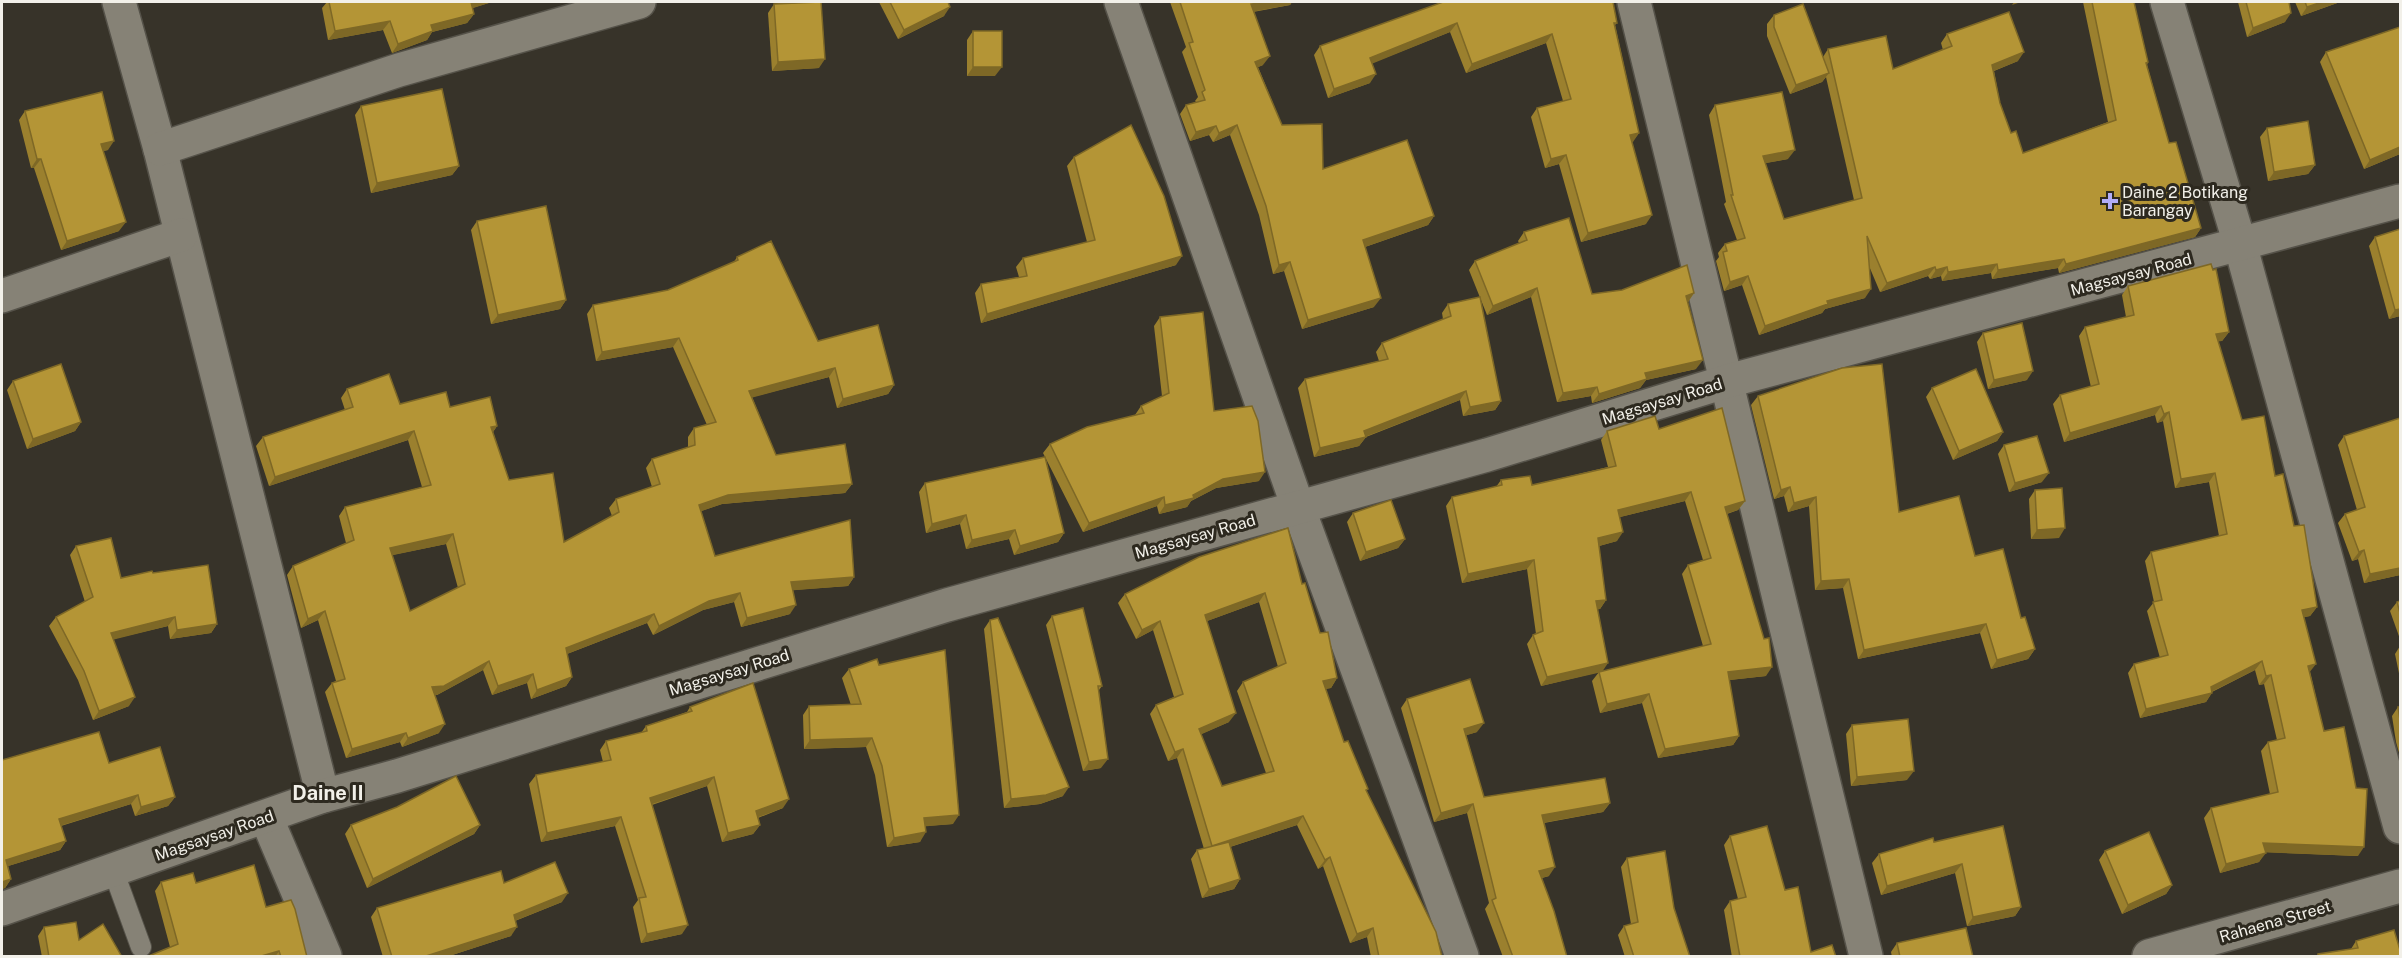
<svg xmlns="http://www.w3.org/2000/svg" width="2402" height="958" viewBox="0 0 2402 958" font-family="'Public Sans',sans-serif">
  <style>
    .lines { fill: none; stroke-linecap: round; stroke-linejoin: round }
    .service-casing { stroke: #555249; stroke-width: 22 }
    .minor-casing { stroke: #555249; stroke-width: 36 }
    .service { stroke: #868276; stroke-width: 20 }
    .minor { stroke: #868276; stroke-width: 33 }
    .wall { fill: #9b802e; fill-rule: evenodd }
    .shaded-wall { fill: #7e6826 }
    .building { fill: #b49536; stroke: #7e6826; stroke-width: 1.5; fill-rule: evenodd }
    .poi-dot { fill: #b2adf9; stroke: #2d291f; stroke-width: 2 }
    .labels { text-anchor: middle; stroke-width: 6; stroke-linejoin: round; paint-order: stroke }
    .poi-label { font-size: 16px; fill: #f2f0e9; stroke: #2d291f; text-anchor: start }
    .street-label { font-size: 16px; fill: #f2f0e9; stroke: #2d291f }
    .quarter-label { font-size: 20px; font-weight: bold; fill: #f2f0e9; stroke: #2d291f }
  </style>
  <rect width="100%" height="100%" fill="#373329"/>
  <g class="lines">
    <g class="service-casing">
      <polyline id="service" points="113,870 141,947"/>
    </g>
    <g class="minor-casing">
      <g id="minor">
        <polyline points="119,2 160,149 323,796"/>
        <polyline points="1121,2 1298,507 1462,956"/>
        <polyline points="1634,2 1866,956"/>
        <polyline points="2167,2 2240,244 2400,827"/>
        <polyline points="160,149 399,70 639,2"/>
        <polyline points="2,296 181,235"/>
        <polyline points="266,817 325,956"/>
        <polyline points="2,909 323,796 397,776 947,605 1487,455 1728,381 2400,201"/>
        <polyline points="2149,956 2400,886"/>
      </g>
    </g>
    <use href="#service" class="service"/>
    <use href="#minor" class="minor"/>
  </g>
  <g class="wall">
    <polygon points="327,2 492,2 472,8 474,14 467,23 432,32 427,40 392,53 383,30 328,40 322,8"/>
    <polygon points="879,2 948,2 944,16 898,39"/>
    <polygon points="1170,2 1292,2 1290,5 1253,12 1263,65 1258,67 1282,125 1323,169 1434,216 1428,225 1365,247 1374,307 1302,329 1284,271 1273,274 1259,215 1230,135 1213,142 1209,135 1190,141 1180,114 1186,105 1196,102 1195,101 1198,97 1182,52 1186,47"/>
    <polygon points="1443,2 1617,23 1615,25 1639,133 1632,142 1646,224 1581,242 1559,164 1545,168 1531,117 1537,108 1563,101 1546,43 1466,73 1450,32 1372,63 1370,83 1328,98 1314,55 1320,46"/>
    <polygon points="2083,2 2134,2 2148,62 2147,65 2169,143 2201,228 2195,237 2059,273 2058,268 1992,279 1991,273 1942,281 1941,276 1930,279 1928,276 1880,292 1869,266 1865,298 1825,309 1822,313 1759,335 1742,285 1724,291 1716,261 1719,257 1718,253 1725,244 1737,240 1724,204 1726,202 1709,115 1715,105 1788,159 1765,163 1784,219 1854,200 1826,77 1822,82 1790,94 1767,36 1767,24 1774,15 1823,57 1828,49 1893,69 1943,50 1941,43 1947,34 2018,61 1994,71 2000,103 2011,133 2023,153 2108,122"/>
    <polygon points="2238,2 2289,2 2285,22 2247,37"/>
    <polygon points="2295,2 2340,2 2301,16"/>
    <polygon points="774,4 819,68 772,71 768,13"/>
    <polygon points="973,31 995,76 967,76 967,40"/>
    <polygon points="2326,52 2400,154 2364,169 2320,62"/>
    <polygon points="361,106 459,166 452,175 371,193 355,115"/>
    <polygon points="25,111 108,150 103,151 119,231 61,250 34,168 31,168 19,120"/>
    <polygon points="2267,128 2315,165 2308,174 2268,181 2260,137"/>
    <polygon points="1074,157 1176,265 981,323 975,293 981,284 1019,277 1016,267 1023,258 1087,242 1067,166"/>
    <polygon points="477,221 566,300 560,309 491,324 471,230"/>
    <polygon points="1524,232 1592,294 1694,293 1688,302 1696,369 1646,380 1640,388 1592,403 1591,396 1557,402 1531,297 1487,315 1469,270 1475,261 1519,243 1518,241"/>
    <polygon points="2375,237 2400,316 2389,319 2369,246"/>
    <path d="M737 257 818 341 894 385 888 394 837 408 829 377 752 397 776 455 852 484 845 493 722 504 701 511 715 556 854 577 848 586 793 590 790 614 741 627 734 602 703 610 653 635 647 623 567 654 572 677 566 686 531 699 527 683 492 695 483 670 437 695H435L439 733 402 747 400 742 346 758 325 692 332 683 336 681 318 620 301 628 287 575 293 566 346 543 339 516 345 507 422 487 408 440 269 486 256 446 263 437 345 410 341 398 347 389 400 404 450 407 497 426 493 432 509 480 564 542 612 516 609 508 616 499 652 487 646 468 652 459 688 448V437L694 428 707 425 673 347 596 361 587 314 593 305 668 290 734 262ZM446 544 458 588 410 611 392 555Z"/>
    <polygon points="2128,286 2229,332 2222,341 2218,341 2242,420 2275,476 2294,526 2317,607 2310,616 2304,617 2310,672 2324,731 2358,856 2265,852 2259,862 2220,873 2204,818 2211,808 2270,794 2261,751 2268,742 2277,740 2264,684 2259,685 2255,670 2212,692 2206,702 2140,718 2128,673 2134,664 2160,658 2147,611 2154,602 2145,561 2151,552 2219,536 2209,482 2175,488 2163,421 2157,423 2155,415 2064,442 2053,404 2060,395 2091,387 2079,336 2085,327 2126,317 2122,295"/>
    <polygon points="1448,304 1501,401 1495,410 1463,416 1460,400 1366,437 1359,446 1314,457 1298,388 1305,379 1379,361 1376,352 1382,343 1443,319 1442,313"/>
    <polygon points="1160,317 1214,411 1259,481 1216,488 1191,501 1187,507 1159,514 1157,506 1083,532 1043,453 1050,444 1135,415 1141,406 1162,396 1154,326"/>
    <polygon points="1983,333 2027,380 1988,389 1977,342"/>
    <polygon points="13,381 81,422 75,431 27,449 7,390"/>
    <polygon points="1932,388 2003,432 1997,441 1953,460 1926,397"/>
    <polygon points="1758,396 1899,512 1975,556 2021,618 2035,649 2028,659 1991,669 1980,633 1858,659 1843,588 1815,590 1809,506 1788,512 1784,496 1774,499 1751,405"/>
    <path d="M1659 429 1745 501 1738 510 1727 514 1766 676 1729 680 1739 736 1733 745 1658 758 1642 703 1600 713 1592 681 1599 672 1541 686 1527 644 1533 635 1536 634 1527 569 1462 583 1446 506 1452 497 1496 487 1501 480 1532 485 1608 467 1601 440 1607 431ZM1685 501 1703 560 1688 565 1682 574 1703 646 1602 672 1597 609H1600L1606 600 1599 546 1617 541 1620 517Z"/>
    <polygon points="2344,436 2400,575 2364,583 2358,559 2352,561 2338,523 2345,514 2357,510 2338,445"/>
    <polygon points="2004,445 2042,482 2009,492 1998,454"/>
    <polygon points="925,483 1064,533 1058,542 1014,555 1009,539 966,549 960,524 926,533 919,492"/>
    <polygon points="2035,490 2059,538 2031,539 2029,499"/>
    <polygon points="1353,513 1405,539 1398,548 1360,561 1347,522"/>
    <polygon points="76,546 121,578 153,573 217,624 211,633 170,639 168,626 113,639 129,706 93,720 78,680 49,626 56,617 85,602 70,555"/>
    <path d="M1302 584 1337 678 1331 688 1325 689 1344 742 1368 789 1366 791 1442 957H1371L1367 937 1350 943 1323 866 1318 869 1297 825 1230 847 1240 879 1234 889 1202 898 1191 859 1197 850 1204 849 1177 758 1168 761 1150 714 1156 705 1174 697 1153 630 1136 639 1118 603 1125 594ZM1259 602 1278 667 1243 682 1237 691 1266 773 1222 786 1201 734 1229 722 1207 621Z"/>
    <polygon points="2400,601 2400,639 2390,611 2397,602"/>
    <polygon points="1052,616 1102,686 1099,690 1101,768 1083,771 1046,625"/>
    <polygon points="990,620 1063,796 1040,804 1004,808 984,629"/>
    <polygon points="2400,646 2400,678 2395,654"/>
    <polygon points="879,665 953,824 925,826 920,842 887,847 875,775 866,747 804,749 803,715 809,706 851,705 842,678 849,669"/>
    <polygon points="1407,699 1477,732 1466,735 1484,797 1610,803 1603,812 1544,823 1549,876 1542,878 1567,957 1503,957 1485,909 1489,903 1467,813 1434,822 1401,708"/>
    <polygon points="690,707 783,808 758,818 760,825 753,834 722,842 707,786 652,805 682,934 641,943 633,907 638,900 615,826 541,842 529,784 536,775 603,762 600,750 606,741 641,733 646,726 687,712"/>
    <polygon points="2398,707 2400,707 2400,756 2396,742 2392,716"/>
    <polygon points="1852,725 1907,780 1851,786 1846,734"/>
    <polygon points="2,760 109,763 175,797 168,806 135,816 131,804 61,826 66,841 60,850 8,866 11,879 5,888 2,889"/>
    <polygon points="351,825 480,825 474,834 367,888 345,834"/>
    <polygon points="1730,836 1785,890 1811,952 1836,957 1732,957 1724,910 1730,901 1738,899 1724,845"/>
    <polygon points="1934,842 2021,907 2015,916 1967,926 1955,873 1881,895 1872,863 1879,854"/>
    <polygon points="2105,851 2172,885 2166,894 2122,914 2099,860"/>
    <polygon points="1627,858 1674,908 1690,957 1625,957 1618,935 1624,926 1631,924 1621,867"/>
    <polygon points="161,882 196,883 266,907 307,957 146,957 170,947 155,891"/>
    <polygon points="504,883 562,902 515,921 511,936 446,957 383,957 371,917 377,908"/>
    <polygon points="44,927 79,940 122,957 42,957 38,936"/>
    <polygon points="2356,941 2400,957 2316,957 2318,954 2351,949"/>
    <polygon points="1897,943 1973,957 1892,957 1891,952"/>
  </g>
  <g class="shaded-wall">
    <polygon points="471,2 492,2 464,11"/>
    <polygon points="1265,2 1292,2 1290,5 1245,13 1251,4"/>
    <polygon points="2014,2 2021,2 2012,5"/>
    <polygon points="2322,2 2340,2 2301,16 2307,7"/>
    <polygon points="950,7 944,16 898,39 904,30"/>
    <polygon points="2291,13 2285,22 2247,37 2253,28"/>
    <polygon points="474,14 467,23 432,32 427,40 392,53 398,44 431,25"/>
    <polygon points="390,21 383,30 328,40 335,31"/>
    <polygon points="1457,23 1450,32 1364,67 1370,58"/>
    <polygon points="1552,34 1546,43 1466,73 1472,64"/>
    <polygon points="2024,52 2018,61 1986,74 1992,65"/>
    <polygon points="1270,56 1263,65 1249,71 1255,62"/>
    <polygon points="825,59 819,68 772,71 778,62"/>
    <polygon points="973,67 1002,67 995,76 967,76"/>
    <polygon points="1829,73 1822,82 1790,94 1796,85"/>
    <polygon points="1376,74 1370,83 1328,98 1334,89"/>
    <polygon points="1237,125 1230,135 1213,142 1219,133"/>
    <polygon points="1216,126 1209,135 1190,141 1196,132"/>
    <polygon points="1639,133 1633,142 1624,144 1630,135"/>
    <polygon points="114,141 108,150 95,153 101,144"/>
    <polygon points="2400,147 2400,154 2364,169 2370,160"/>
    <polygon points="1795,150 1788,159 1756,165 1763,156"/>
    <polygon points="1566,155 1559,164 1545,168 1551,159"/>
    <polygon points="37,159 41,159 34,168 31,168"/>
    <polygon points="2315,165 2308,174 2268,181 2274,172"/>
    <polygon points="459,166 452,175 371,193 377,183"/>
    <polygon points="1652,215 1646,224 1581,242 1588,233"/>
    <polygon points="1434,216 1428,225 1356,250 1363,240"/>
    <polygon points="126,222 119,231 61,250 67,241"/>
    <polygon points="2201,228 2195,237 2059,273 2066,264"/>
    <polygon points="1182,256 1176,265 981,323 987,314"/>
    <polygon points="2064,259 2058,268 1992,279 1998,270"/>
    <polygon points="1290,262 1284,271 1273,274 1279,265"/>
    <polygon points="1997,264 1991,273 1942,281 1948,272"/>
    <polygon points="1935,267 1928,276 1880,292 1887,283"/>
    <polygon points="1947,267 1941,276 1930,279 1936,270"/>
    <polygon points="1748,276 1742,285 1724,291 1730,282"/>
    <polygon points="1537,288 1531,297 1487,315 1493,306"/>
    <polygon points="1871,289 1865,298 1825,309 1822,313 1759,335 1765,326 1827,301"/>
    <polygon points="1694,293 1688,302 1686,296"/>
    <polygon points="1381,298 1374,307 1302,329 1308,320"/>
    <polygon points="566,300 560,309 491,324 498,315"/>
    <polygon points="2400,309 2400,316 2389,319 2395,310"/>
    <polygon points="2229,332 2222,341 2209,343 2216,334"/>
    <polygon points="679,338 673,347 596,361 602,352"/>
    <polygon points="1703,360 1696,369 1646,380 1640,388 1592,403 1599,394 1645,373"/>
    <polygon points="835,368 829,377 743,400 749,391"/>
    <polygon points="2033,371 2027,380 1988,389 1994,380"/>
    <polygon points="894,385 888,394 837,408 843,399"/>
    <polygon points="1597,387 1591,396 1557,402 1563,393"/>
    <polygon points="1466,391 1460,400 1362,438 1366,437 1359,446 1314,457 1320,448"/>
    <polygon points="1501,401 1495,410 1463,416 1470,407"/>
    <polygon points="2161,406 2155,415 2064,442 2070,433"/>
    <polygon points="2169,412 2163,421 2157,423 2164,414"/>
    <polygon points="81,422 75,431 27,449 33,439"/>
    <polygon points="497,426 491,435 491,427"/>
    <polygon points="414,431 408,440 269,486 275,477"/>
    <polygon points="2003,432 1997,441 1953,460 1959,451"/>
    <polygon points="1265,472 1259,481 1216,488 1191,501 1187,507 1159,514 1165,505 1193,495 1223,479"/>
    <polygon points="2049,473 2042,482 2009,492 2015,483"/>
    <polygon points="2215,473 2209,482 2175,488 2181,479"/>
    <polygon points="852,484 845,493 722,504 693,514 699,505 728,495"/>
    <polygon points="1790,487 1784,496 1774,499 1781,490"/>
    <polygon points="1691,492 1685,501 1612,519 1618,510"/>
    <polygon points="1164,497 1157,506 1083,532 1089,523"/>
    <polygon points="1816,497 1809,506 1788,512 1794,503"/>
    <polygon points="1745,501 1738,510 1719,516 1725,507"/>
    <polygon points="966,515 960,524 926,533 932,524"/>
    <polygon points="2065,528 2059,538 2031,539 2037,530"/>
    <polygon points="1015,530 1009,539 966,549 972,540"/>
    <polygon points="1623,532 1617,541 1592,548 1598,538"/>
    <polygon points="1064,533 1058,542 1014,555 1020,546"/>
    <polygon points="453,534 446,544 384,557 390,548"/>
    <polygon points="1405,539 1398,548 1360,561 1366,552"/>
    <polygon points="2364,550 2358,559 2352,561 2359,552"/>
    <polygon points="1534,560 1527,569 1462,583 1468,574"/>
    <polygon points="2400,568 2400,575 2364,583 2370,574"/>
    <polygon points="854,577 848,586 784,591 791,582"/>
    <polygon points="1849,579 1843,588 1815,590 1821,581"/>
    <polygon points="740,593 734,602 703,610 653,635 659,626 709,601"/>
    <polygon points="1265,593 1259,602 1199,624 1205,615"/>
    <polygon points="1606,600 1600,609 1590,611 1596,601"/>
    <polygon points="796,605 790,614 741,627 747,618"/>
    <polygon points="2317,607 2310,616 2296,619 2302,610"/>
    <polygon points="325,611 318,620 301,628 308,619"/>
    <polygon points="654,614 647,623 559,657 566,648"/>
    <polygon points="175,617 168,626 104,642 111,633"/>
    <polygon points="1160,621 1153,630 1136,639 1142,630"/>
    <polygon points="217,624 211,633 170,639 177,630"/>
    <polygon points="1986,624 1980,633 1858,659 1864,650"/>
    <polygon points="2035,649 2028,659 1991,669 1997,660"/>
    <polygon points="489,661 483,670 437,695 426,696 432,687"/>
    <polygon points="2262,661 2255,670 2209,693 2212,693 2206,702 2140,718 2146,709 2211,687"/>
    <polygon points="1608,663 1602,672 1541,686 1547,677"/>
    <polygon points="2316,664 2309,673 2308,666"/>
    <polygon points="1772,667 1766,676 1721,681 1728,672"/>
    <polygon points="533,674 527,683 492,695 498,686"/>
    <polygon points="2271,675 2264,684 2259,685 2266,676"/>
    <polygon points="572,677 566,686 531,699 537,690"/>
    <polygon points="1337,678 1331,688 1316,690 1323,681"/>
    <polygon points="1649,694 1642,703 1600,713 1607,704"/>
    <polygon points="135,697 129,706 93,720 99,711"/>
    <polygon points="1236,713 1229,722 1193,738 1199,729"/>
    <polygon points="1484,723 1477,732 1458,738 1464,729"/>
    <polygon points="445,724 439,733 402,747 408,738"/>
    <polygon points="406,733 400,742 346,758 352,749"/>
    <polygon points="1739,736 1733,745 1658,758 1665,749"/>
    <polygon points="872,738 866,747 804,749 810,740"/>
    <polygon points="1183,749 1177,758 1168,761 1175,752"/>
    <polygon points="1108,759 1101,768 1083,771 1089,762"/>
    <polygon points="1914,771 1907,780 1851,786 1857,777"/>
    <polygon points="714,777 707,786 643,807 650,798"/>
    <polygon points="1069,787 1063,796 1040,804 1004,808 1011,799"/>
    <polygon points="138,795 131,804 53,828 59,819"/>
    <polygon points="175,797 168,806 135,816 141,807"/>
    <polygon points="789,799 783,808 750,820 756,811"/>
    <polygon points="1610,803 1603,812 1536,824 1542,815"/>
    <polygon points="1473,804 1467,813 1434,822 1441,813"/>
    <polygon points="959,815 953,824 918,827 924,818"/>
    <polygon points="1303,816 1297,825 1205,855 1212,846"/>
    <polygon points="621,817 615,826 541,842 547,833"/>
    <polygon points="480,825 474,834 367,888 373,879"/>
    <polygon points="760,825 753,834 722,842 728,833"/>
    <polygon points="926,832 920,842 887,847 894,838"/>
    <polygon points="66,841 60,850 2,868 6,860"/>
    <polygon points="2263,843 2364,847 2358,856 2257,852"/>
    <polygon points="2266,853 2259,862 2220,873 2226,864"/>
    <polygon points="1330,857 1323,866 1318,869 1325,860"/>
    <polygon points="1962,864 1955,873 1881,895 1887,886"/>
    <polygon points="1555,867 1549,876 1533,880 1539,871"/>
    <polygon points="11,879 5,888 2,889 2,882"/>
    <polygon points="1240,879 1234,889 1202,898 1209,889"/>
    <polygon points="2172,885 2166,894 2122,914 2128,905"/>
    <polygon points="568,893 562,902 507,924 514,915"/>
    <polygon points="2021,907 2015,916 1967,926 1973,917"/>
    <polygon points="688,925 682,934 641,943 647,934"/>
    <polygon points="517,927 511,936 446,957 423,957"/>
    <polygon points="1373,928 1367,937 1350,943 1357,934"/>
    <polygon points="279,951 275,957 258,957"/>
  </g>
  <g class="building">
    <polygon points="329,2 472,2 471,2 474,14 431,25 433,31 398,44 390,21 335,31"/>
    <polygon points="821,2 825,59 778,62 774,4"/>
    <polygon points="890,2 948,2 950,7 904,30"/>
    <polygon points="1180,2 1265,2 1251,4 1270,56 1255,62 1282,125 1322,124 1323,169 1407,140 1434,216 1363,240 1381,298 1308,320 1290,262 1279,265 1266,206 1237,125 1219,133 1216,126 1196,132 1186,105 1205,100 1202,92 1205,90 1189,43 1193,42"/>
    <polygon points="1443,2 1613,2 1617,23 1614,23 1639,133 1630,135 1652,215 1588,233 1566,155 1551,159 1537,108 1571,99 1552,34 1472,64 1457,23 1370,58 1376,74 1334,89 1320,46"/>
    <polygon points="2092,2 2134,2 2148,62 2146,63 2169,143 2176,142 2201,228 2066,264 2064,259 1998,270 1997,264 1948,272 1947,267 1936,270 1935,267 1887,283 1867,236 1871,289 1827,301 1828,304 1765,326 1748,276 1730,282 1723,252 1727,251 1725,244 1745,238 1731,195 1733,195 1715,105 1782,92 1795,150 1763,156 1784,219 1862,198 1828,49 1886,36 1893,69 1952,46 1947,34 2009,12 2024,52 1992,65 2000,103 2011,133 2016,131 2023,153 2116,120"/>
    <polygon points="2246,2 2289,2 2291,13 2253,28"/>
    <polygon points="2305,2 2322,2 2307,7"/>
    <polygon points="1803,4 1829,73 1796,85 1774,27 1774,15"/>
    <polygon points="2400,27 2400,147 2370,160 2326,52"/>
    <rect x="973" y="31" width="29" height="36"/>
    <polygon points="442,89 459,166 377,183 361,106"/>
    <polygon points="102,92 114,141 101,144 126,222 67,241 41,159 37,159 25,111"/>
    <polygon points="2308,121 2315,165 2274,172 2267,128"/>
    <polygon points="1131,125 1164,196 1182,256 987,314 981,284 1027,276 1023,258 1095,240 1074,157"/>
    <polygon points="546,206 566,300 498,315 477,221"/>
    <polygon points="1569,218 1592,294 1622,290 1687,265 1694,293 1686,296 1703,360 1645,373 1647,379 1599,394 1597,387 1563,393 1537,288 1493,306 1475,261 1527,240 1524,232"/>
    <polygon points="2400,229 2400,309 2395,310 2375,237"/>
    <path d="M771 241 818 341 878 325 894 385 843 399 835 368 749 391 776 455 845 444 852 484 728 495 699 505 715 556 850 520 854 577 791 582 796 605 747 618 740 593 709 601 659 626 654 614 566 648 572 677 537 690 533 674 498 686 489 661 444 686 432 687 445 724 408 738 406 733 352 749 332 683 345 679 325 611 308 619 293 566 354 540 345 507 431 485 414 431 275 477 263 437 353 407 347 389 389 374 400 404 446 392 450 407 490 397 497 426 491 427 509 480 553 473 564 542 619 512 616 499 660 484 652 459 695 445 694 428 716 422 679 338 602 352 593 305 668 290 738 260 737 257ZM453 534 465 584 410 611 390 548Z"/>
    <polygon points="2211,264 2213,270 2216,269 2229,332 2216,334 2242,420 2264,416 2275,476 2283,474 2294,526 2304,525 2317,607 2302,610 2316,664 2308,666 2324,731 2344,727 2356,788 2367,789 2364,847 2263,843 2266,853 2226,864 2211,808 2278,792 2268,742 2285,738 2271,675 2266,676 2262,661 2211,687 2212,693 2146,709 2134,664 2168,655 2153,602 2162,600 2151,552 2227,534 2215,473 2181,479 2169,412 2164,414 2161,406 2070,433 2060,395 2099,384 2085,327 2134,315 2128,286"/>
    <polygon points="1480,297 1501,401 1470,407 1466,391 1364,431 1366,437 1320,448 1305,379 1388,359 1382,343 1451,316 1448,304"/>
    <polygon points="1203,312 1214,411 1252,406 1258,421 1265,472 1223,479 1193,495 1194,498 1165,505 1164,497 1089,523 1050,444 1087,427 1144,413 1141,406 1169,393 1160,317"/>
    <polygon points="2022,323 2033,371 1994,380 1983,333"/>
    <polygon points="61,364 81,422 33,439 13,381"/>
    <polygon points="1882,364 1899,512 1959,496 1975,556 2003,549 2021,618 2025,617 2035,649 1997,660 1986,624 1864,650 1849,579 1821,581 1816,497 1794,503 1790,487 1781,490 1758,396 1842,368"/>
    <polygon points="1976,369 2003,432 1959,451 1932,388"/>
    <polygon points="1722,408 1745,501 1725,507 1764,639 1769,638 1772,667 1728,672 1739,736 1665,749 1649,694 1607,704 1599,672 1711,644 1688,565 1711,558 1691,492 1618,510 1623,532 1598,538 1606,600 1596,601 1608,663 1547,677 1533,635 1543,631 1534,560 1468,574 1452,497 1502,485 1501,480 1530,476 1532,485 1616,466 1607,431 1655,416 1659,429"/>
    <polygon points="2400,418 2400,568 2370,574 2364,550 2359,552 2345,514 2365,507 2344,436"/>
    <polygon points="2037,436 2049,473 2015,483 2004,445"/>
    <polygon points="1045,457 1064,533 1020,546 1015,530 972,540 966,515 932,524 925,483"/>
    <polygon points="2062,488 2065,528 2037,530 2035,490"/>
    <polygon points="1391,500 1405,539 1366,552 1353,513"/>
    <path d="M1288 528 1302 584 1305 583 1320 633 1328 632 1337 678 1323 681 1344 742 1348 741 1368 789 1366 790 1436 932 1442 957H1379L1373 928 1357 934 1330 857 1325 860 1303 816 1212 846 1183 749 1175 752 1156 705 1183 694 1160 621 1142 630 1125 594 1199 557ZM1265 593 1286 663 1243 682 1274 771 1222 786 1199 729 1236 713 1205 615Z"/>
    <polygon points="111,538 121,578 152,571 153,573 208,565 217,624 177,630 175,617 111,633 135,697 99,711 84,671 56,617 93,597 76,546"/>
    <polygon points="2400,601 2400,613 2397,602"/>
    <polygon points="1083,608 1102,686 1098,686 1108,759 1089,762 1052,616"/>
    <polygon points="998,618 1069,787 1046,795 1011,799 990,620"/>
    <polygon points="945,650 959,815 924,818 926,832 894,838 882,766 872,738 810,740 809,706 861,704 849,669 877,659 879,665"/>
    <polygon points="1470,679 1484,723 1464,729 1484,797 1605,778 1610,803 1542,815 1555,867 1539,871 1554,911 1567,957 1513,957 1492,900 1496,898 1473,804 1441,813 1407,699"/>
    <polygon points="753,683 789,799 756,811 760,825 728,833 714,777 650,798 688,925 647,934 639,898 646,897 621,817 547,833 536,775 611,760 606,741 647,731 646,726 692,711 690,707"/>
    <polygon points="2398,707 2400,707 2400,720"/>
    <polygon points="1908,719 1914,771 1857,777 1852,725"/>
    <polygon points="99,732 109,763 160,747 175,797 141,807 138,795 59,819 66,841 6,860 11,879 2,882 2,760"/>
    <polygon points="456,776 480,825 373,879 351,825 397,807"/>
    <polygon points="1767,826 1785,890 1798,887 1811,952 1832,945 1836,957 1740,957 1730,901 1746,897 1730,836"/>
    <polygon points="2003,826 2021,907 1973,917 1962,864 1887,886 1879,854 1933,838 1934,842"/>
    <polygon points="2149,832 2172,885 2128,905 2105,851"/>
    <polygon points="1229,842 1240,879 1209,889 1197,850"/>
    <polygon points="1665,851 1674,908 1690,957 1634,957 1624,926 1638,922 1627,858"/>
    <polygon points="555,862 568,893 514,915 517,927 423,957 392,957 377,908 501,871 504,883"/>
    <polygon points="254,865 266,907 291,900 295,909 307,957 281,957 279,951 258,957 146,957 178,944 161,882 193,873 196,883"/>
    <polygon points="76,922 79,940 103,924 122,957 49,957 44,927"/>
    <polygon points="1966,928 1973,957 1900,957 1897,943"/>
    <polygon points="2394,930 2400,950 2400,957 2318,957 2318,954 2358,948 2356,941"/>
  </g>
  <path class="poi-dot" d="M2107 192h6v6h6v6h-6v6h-6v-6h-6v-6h6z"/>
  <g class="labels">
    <g class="poi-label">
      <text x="2122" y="198">Daine 2 Botikang<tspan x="2122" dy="18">Barangay</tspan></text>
    </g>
    <g class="street-label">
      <text transform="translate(2131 274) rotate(-15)" y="6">Magsaysay Road</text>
      <text transform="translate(1662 401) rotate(-17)" y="6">Magsaysay Road</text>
      <text transform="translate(1195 536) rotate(-16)" y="6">Magsaysay Road</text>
      <text transform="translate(729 672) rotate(-17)" y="6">Magsaysay Road</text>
      <text transform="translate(214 835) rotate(-19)" y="6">Magsaysay Road</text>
      <text transform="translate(2275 921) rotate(-16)" y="6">Rahaena Street</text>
    </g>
    <g class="quarter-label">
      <text x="328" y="800">Daine II</text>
    </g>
  </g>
  <rect width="2402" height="958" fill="none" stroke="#f2f0e9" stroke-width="6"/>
</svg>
